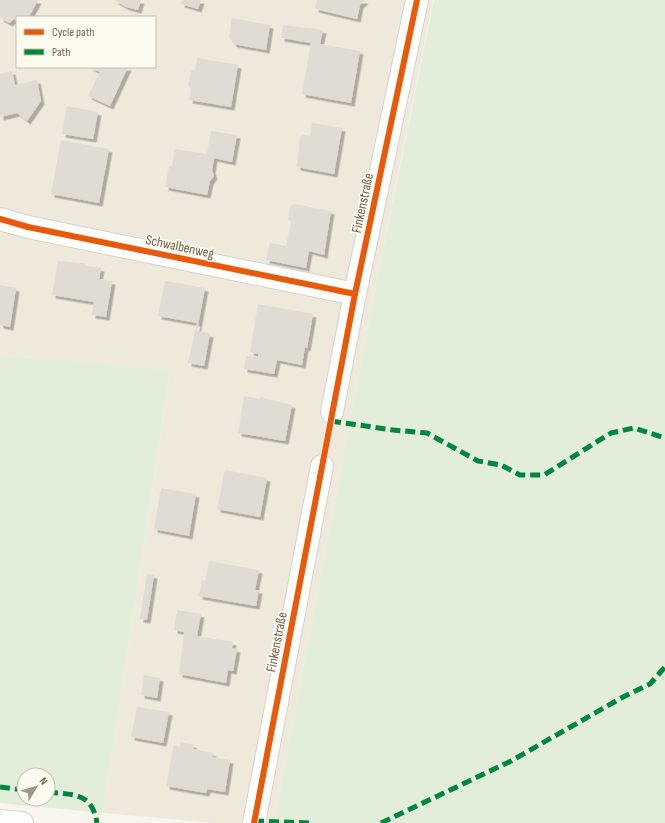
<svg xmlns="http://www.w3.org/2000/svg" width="665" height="823" viewBox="0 0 665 823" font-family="'Sofia Sans Condensed',sans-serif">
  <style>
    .residential { fill: #efe9dc; fill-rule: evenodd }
    .green { fill: #e2edda; fill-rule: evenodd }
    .building { fill: #e0dbd3; filter: url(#shadow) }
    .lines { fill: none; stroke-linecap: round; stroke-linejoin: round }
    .minor-casing { stroke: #d6d2cc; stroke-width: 24 }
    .minor { stroke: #fefefc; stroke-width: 22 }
    .quiet { stroke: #00873e; stroke-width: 5; stroke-dasharray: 10 5; stroke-linecap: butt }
    .cycleway-casing { stroke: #fdfaf0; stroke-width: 8 }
    .cycleway { stroke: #e8590c; stroke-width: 6 }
    .labels { text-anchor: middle; stroke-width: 3.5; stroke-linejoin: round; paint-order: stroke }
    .street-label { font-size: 14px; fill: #73624f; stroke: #fdfaf0 }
  </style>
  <defs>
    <filter id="shadow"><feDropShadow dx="3.5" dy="3.5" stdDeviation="0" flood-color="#0004"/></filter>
  </defs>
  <rect width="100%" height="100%" fill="#f7f5ee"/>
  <path class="residential" d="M0 0H433L373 299 275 816 276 823H216L103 813 170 373 58 359 0 356ZM17 17H155V67H17Z"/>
  <g class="green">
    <polygon points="434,0 665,0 665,823 276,823 275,816 373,299"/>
    <path d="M0 356 58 359 170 372 103 813 0 803ZM24 775H48V799H24Z"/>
  </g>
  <g class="building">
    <polygon points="0,0 38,0 29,17 17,17 17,21 14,19 9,23 0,18"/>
    <polygon points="114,0 141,0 138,10 126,7"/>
    <polygon points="182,0 201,0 198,9 181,4"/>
    <polygon points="317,0 365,0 360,5 357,19 315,9"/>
    <polygon points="232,18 270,25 266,50 234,44 229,37"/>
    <polygon points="283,25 323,30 320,44 360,51 351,103 302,94 311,43 281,38"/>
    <polygon points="197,58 238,65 231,107 189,100 191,89 188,85 191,71 195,69"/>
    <polygon points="89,67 128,67 110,106 88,96 100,72"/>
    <polygon points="12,71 15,85 37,80 41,101 27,121 17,113 0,117 0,74"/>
    <polygon points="67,106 98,112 93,139 62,134"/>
    <polygon points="312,123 342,128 334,174 297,167 300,137 303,135 310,136"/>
    <polygon points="211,131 237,135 232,162 214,158 212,170 214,176 210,181 207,195 165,187 169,167 172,165 175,149 207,154"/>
    <polygon points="61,140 109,149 99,203 51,194"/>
    <polygon points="294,204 331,211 324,255 309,251 306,268 266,260 270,243 286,246 291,222 288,219 290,207"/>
    <polygon points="58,261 84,263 86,266 101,268 99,279 112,281 106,317 92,315 94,302 52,295"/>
    <polygon points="165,281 205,288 197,331 210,334 204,366 188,363 197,323 158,316"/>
    <polygon points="0,285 16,288 10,327 0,325"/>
    <polygon points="258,304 313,314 307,348 305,347 302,365 277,360 274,374 244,369 246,356 258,357 258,354 250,352"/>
    <polygon points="244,396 260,399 260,397 292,405 285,441 238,433"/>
    <polygon points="225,470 267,478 260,517 217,509"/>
    <polygon points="161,488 196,494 189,536 154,529"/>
    <polygon points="209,561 259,570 255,590 259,590 256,606 199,596 202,580 205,581"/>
    <polygon points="147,574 154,575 147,620 140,619"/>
    <polygon points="177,610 201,614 197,636 233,642 232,648 237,649 233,671 228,670 226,683 179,674 184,632 174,630"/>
    <polygon points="144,675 160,678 157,698 141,695"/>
    <polygon points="137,707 169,712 163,743 131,737"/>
    <polygon points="180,742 194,745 193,749 213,753 212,757 230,760 225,792 207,789 206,793 166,786 174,745 180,747"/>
  </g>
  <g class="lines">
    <g class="minor-casing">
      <g id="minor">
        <polyline points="0,219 28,227 355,294"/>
        <polyline points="332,412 355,294 417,0"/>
        <polyline points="0,821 22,823"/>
        <polyline points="254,823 322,466"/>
      </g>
    </g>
    <use href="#minor" class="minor"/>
    <g class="quiet">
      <polyline points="331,421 393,430 427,433 478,461 501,465 520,475 544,475 611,433 634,428 665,438"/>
      <polyline points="0,787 24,790"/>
      <path d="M48 792C74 795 92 792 97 823"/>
      <polyline points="254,821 310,823"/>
      <polyline points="381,823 511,761 623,697 650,684 665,667"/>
    </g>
    <g class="cycleway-casing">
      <g id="cycleway">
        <polyline points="0,219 28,227 355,294"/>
        <polyline points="254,823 355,294 417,0"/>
      </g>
    </g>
    <use href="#cycleway" class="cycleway"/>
  </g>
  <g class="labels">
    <g class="street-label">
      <text transform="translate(362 203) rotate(-78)" y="5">Finkenstraße</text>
      <text transform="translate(180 246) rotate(12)" y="5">Schwalbenweg</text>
      <text transform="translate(276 642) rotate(-79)" y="5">Finkenstraße</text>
    </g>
  </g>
  <rect x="16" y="16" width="140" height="52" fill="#fdfaf0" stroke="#c6bdb0"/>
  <rect x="24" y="29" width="20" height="6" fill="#e8590c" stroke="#c6bdb0"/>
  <text x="52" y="36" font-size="12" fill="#73624f">Cycle path</text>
  <rect x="24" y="49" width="20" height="6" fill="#00873e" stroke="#c6bdb0"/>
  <text x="52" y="56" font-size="12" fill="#73624f">Path</text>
  <g transform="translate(36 787) rotate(52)"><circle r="19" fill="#fdfaf0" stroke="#c6bdb0"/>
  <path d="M0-3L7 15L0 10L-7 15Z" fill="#a19587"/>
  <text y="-6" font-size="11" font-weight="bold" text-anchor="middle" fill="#73624f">N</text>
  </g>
</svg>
